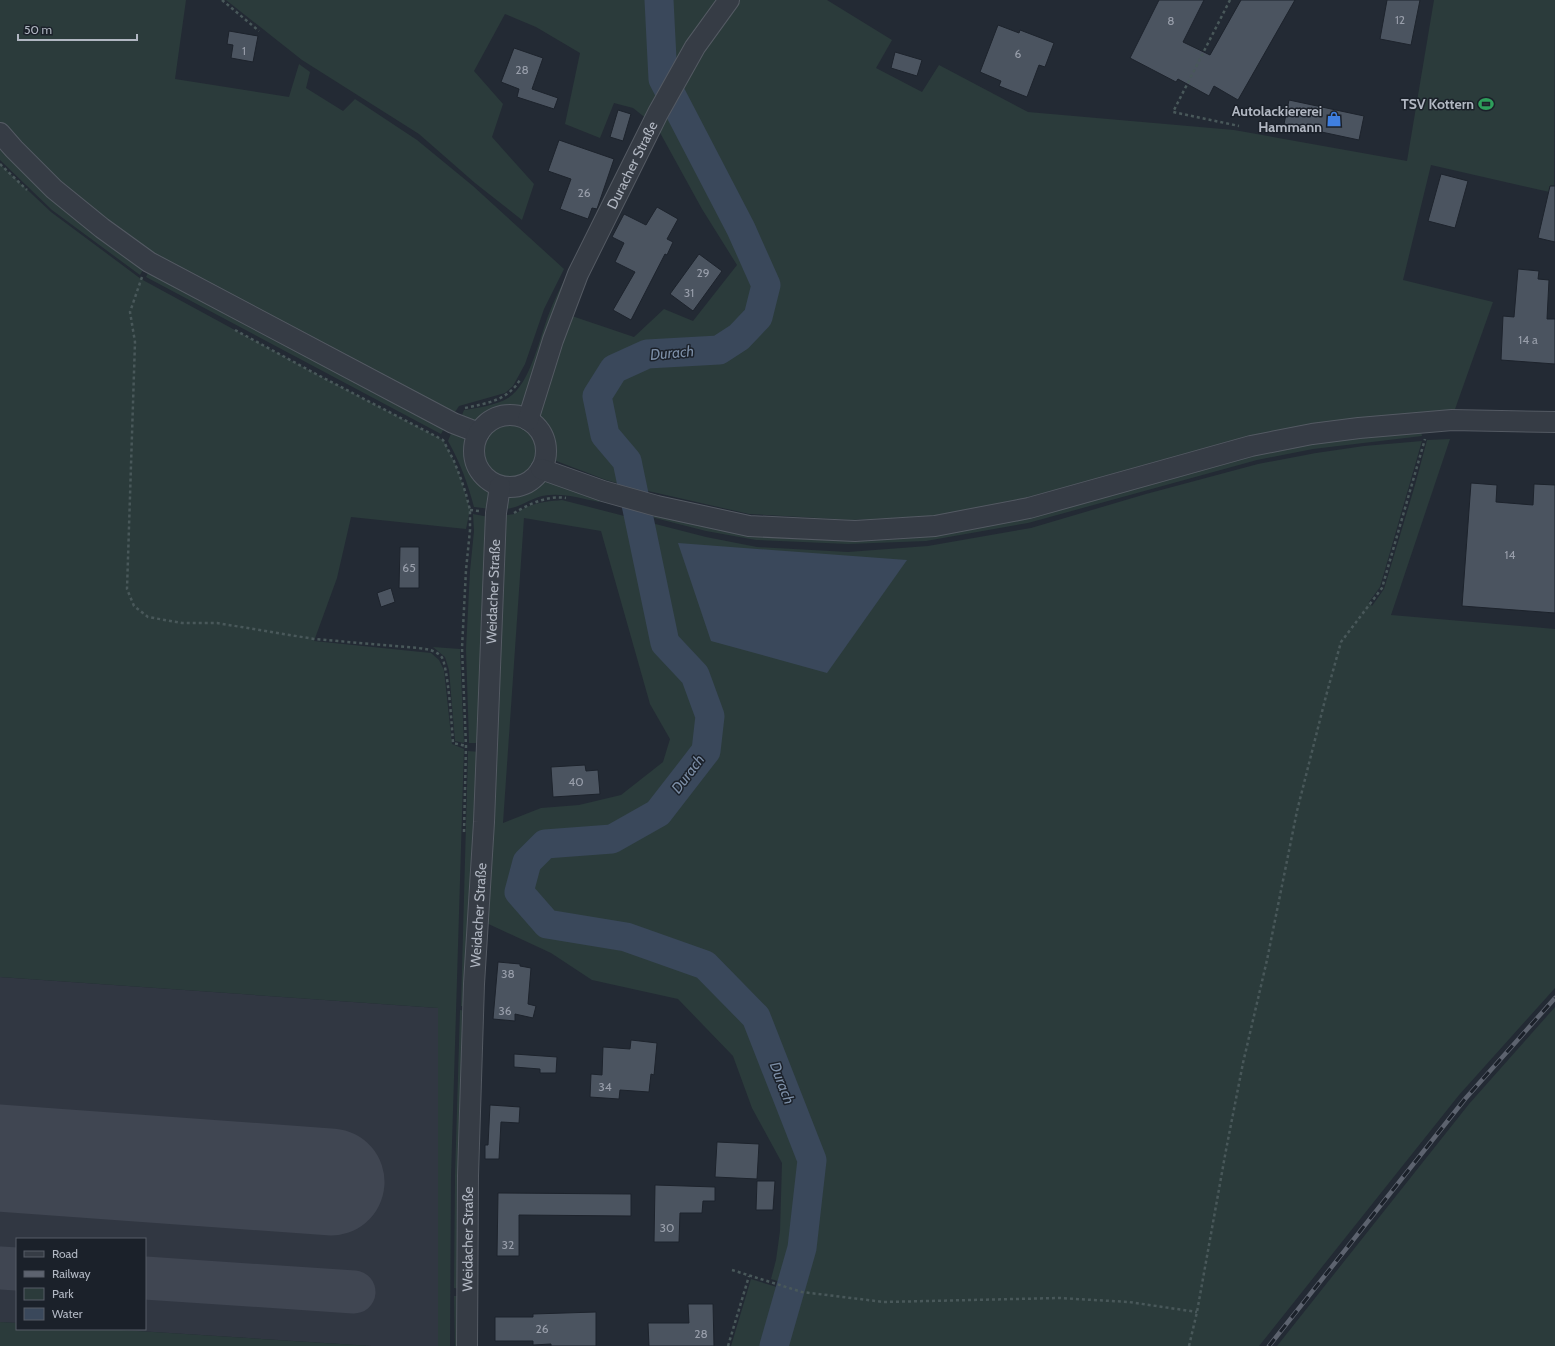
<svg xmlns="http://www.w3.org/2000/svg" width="1555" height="1346" viewBox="0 0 1555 1346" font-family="Cabin,sans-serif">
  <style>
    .airport { fill: #313742 }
    .green { fill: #2b3b3b; fill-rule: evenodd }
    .water { fill: #3a485b }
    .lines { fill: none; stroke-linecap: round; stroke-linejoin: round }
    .river { stroke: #3a485b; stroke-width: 29 }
    .taxiway { stroke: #404652; stroke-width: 43 }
    .runway { stroke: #404652; stroke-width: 107 }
    .building { fill: #4b5460; stroke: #1d232c }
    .minor-casing { stroke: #545a63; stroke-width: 22 }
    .path { stroke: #49585a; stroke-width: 2.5; stroke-dasharray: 3 3; stroke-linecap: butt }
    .minor { stroke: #363c45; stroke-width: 20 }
    .rail-casing { stroke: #5d636f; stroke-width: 4.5 }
    .rail { stroke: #1b212a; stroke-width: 3; stroke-dasharray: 9; stroke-linecap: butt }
    .labels { text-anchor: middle; stroke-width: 3; stroke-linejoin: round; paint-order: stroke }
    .number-label { font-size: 12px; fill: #989eaa }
    .poi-label { font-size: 14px; font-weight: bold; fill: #b1b7c2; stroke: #1b212a; text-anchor: end }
    .street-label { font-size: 14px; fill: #b1b7c2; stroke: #1b212a }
    .water-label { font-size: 15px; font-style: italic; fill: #7c8ea6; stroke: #1b212a }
  </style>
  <rect width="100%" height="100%" fill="#232a34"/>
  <polygon class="airport" points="0,977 438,1008 438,1346 371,1346 106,1329 145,1329 145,1239 17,1239 17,1323 0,1322"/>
  <g class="green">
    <polygon points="0,0 186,0 175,79 289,97 299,64 310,72 306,88 343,111 355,99 417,140 473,186 564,269 544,309 525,364 513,386 505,393 459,406 455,412 327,347 150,251 58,184 0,124"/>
    <polygon points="226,0 720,0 647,119 633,108 614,103 600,138 565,124 580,53 536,27 505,14 474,71 503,104 492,137 534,184 522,220 475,183 419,134 302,60"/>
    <path d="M737 0H827L892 40 876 68 922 92 939 65 1028 112 1234 130 1407 161 1434 0H1555L1554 193 1431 165 1403 280 1493 302 1454 412 1311 425 1248 436 1026 498 932 516 852 520 749 514 635 488 606 480 551 459C554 442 549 432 539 418L569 315 634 337 664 309 693 321 737 265 702 209 658 129 701 51Z"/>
    <polygon points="0,145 145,266 140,275 52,210 0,160"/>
    <polygon points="0,164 51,212 141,279 316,374 443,440 454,461 461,479 470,510 466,529 351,517 337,578 314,641 431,653 439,660 444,670 452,744 464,749 451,1176 450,1346 438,1346 438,1008 0,977"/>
    <polygon points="150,269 446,425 441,434 146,277"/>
    <path d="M568 272 573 275 523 411C504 406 493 410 479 423L462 415 464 410C477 408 497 405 508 398 531 384 540 335 550 311 555 298 562 285 568 272Z"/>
    <circle cx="510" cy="451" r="28"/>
    <path d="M452 431 469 440C468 445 466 451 466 456 467 471 481 483 492 490L491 509 474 507C468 484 460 462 448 441Z"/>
    <polygon points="1421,431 1422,436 1313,449 1257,460 1028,523 926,541 848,544 756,540 706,531 651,517 652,514 854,538 1254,452 1312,442"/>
    <path d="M1450 439 1391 615 1555 629V988L1459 1095 1259 1346H731L751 1279 803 1295 805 1289 771 1279 776 1260 780 1231 782 1163 752 1108 733 1056 678 999 592 980 551 953 482 921 504 515C518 515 516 512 527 507 538 502 551 501 562 500L706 537 757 547 848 552 928 546 1031 528 1146 494 1258 464 1316 453 1364 446 1422 441 1380 587 1369 602 1372 606 1384 589 1415 485 1427 440ZM524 518 601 531 650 704 670 739 663 762 621 795 579 805 541 808 503 823Z"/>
    <path d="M544 479 601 499 599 502C580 498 561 492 542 496 530 499 519 508 506 509L510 494C527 494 533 491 544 479Z"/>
    <polygon points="473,514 489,517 481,743 469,743 466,649 470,571 474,531"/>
    <polygon points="433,647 460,649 464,743 455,741 449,670 445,657"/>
    <polygon points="468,751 480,752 468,1007 461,1006"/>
    <polygon points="1555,1007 1555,1346 1277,1346 1469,1104"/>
    <polygon points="460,1010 468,1011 462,1289 454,1288 455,1176"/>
    <polygon points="454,1296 462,1296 462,1346 455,1346"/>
    <polygon points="0,1322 17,1323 17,1329 106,1329 371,1346 0,1346"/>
  </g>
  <polygon class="water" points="678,543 907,560 827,673 711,641"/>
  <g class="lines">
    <polyline class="river" points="659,0 663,79 741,229 766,285 758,317 739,337 719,350 647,354 614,369 597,396 605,435 627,461 665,643 695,675 710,716 706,751 658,813 612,839 545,844 527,862 519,892 547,924 626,937 705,965 756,1017 812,1160 802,1248 774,1346"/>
    <g class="taxiway">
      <polyline points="0,1268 17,1269"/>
      <polyline points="145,1278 354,1292"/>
    </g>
    <polyline class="runway" points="0,1158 331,1182"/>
  </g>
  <g class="building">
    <polygon points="1159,0 1204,0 1183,42 1210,55 1241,0 1295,0 1238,100 1214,86 1209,96 1178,79 1176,82 1130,58"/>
    <polygon points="1387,0 1420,0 1411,45 1380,39"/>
    <polygon points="998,25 1019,33 1020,30 1054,43 1045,67 1039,65 1027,97 999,86 1001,81 980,72"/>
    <polygon points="229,31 258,36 253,62 231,58 233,45 227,44"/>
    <polygon points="514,48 543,58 532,89 558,98 554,109 517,97 519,89 501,82"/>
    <polygon points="895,52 922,60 917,76 891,68"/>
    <polygon points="1289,100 1364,116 1359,140 1284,124"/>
    <polygon points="618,110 631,114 623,141 610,137"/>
    <polygon points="559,140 614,159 597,209 592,208 588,219 560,209 571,179 548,171"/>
    <polygon points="1441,174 1468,181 1455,228 1428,221"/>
    <polygon points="1550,186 1555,186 1555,242 1538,238"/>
    <polygon points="657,207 678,219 667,239 673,242 667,255 665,254 631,320 613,310 635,272 615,262 624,243 612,237 624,214 646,225"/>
    <polygon points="699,254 722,271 693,311 670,294"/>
    <polygon points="1518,269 1539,271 1538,279 1549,280 1547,319 1555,319 1555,364 1501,360 1503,316 1514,317"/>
    <polygon points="1471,483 1497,485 1496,502 1533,505 1534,484 1555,485 1555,613 1462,606"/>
    <polygon points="400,547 419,547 419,588 399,588"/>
    <polygon points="391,588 395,602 381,607 377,593"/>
    <polygon points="585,765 586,771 598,770 600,794 553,797 551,767"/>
    <polygon points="498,962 520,964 520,966 531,968 528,1004 536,1006 533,1018 515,1014 515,1021 493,1019"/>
    <polygon points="631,1040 657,1043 654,1075 651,1074 649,1092 620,1090 619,1099 590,1097 591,1074 602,1075 603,1047 630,1049"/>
    <polygon points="514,1054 557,1057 556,1073 540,1073 540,1069 514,1067"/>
    <polygon points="490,1105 520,1107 519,1123 501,1122 499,1159 485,1159 485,1145 488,1145"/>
    <polygon points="717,1142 759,1144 757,1179 715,1177"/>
    <polygon points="757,1181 775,1181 773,1210 756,1210"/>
    <polygon points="655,1185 715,1187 715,1201 703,1201 702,1213 680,1213 679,1242 654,1242"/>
    <polygon points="498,1193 631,1194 631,1216 519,1215 519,1256 497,1256"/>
    <polygon points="688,1304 713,1304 714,1346 649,1346 648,1323 689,1323"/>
    <polygon points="596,1312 596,1346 551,1346 551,1344 533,1345 533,1341 495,1341 495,1317 533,1317 533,1314"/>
  </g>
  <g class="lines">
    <g class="minor-casing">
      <g id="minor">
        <polyline points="0,133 14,149 54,189 102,228 149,262 453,423 479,433"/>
        <circle cx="510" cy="451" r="36"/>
        <path id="s1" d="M528 420 553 340 578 274 658 113 695 47 729 0"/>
        <polyline points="541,469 603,491 657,506 749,526 855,531 935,526 1029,508 1251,446 1312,434 1359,428 1452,420 1555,422"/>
        <path id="s2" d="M467 1346 468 1176 474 984 484 822 496 513 500 486"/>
      </g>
    </g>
    <g class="path">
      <polyline points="222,0 259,31"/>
      <polyline points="1230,0 1173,112 1239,126"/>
      <polyline points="0,164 27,190"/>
      <path d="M142 277 130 312 135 342 127 589 134 606 148 617 182 623H217L314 639 418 648C427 649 434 650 441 656 448 664 452 728 453 743L466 746"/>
      <polyline points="235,330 316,374 443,440 454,461 461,479 466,494 470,510 470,530 466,570 462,648 466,746 464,832"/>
      <path d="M465 408C488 403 509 400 521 378"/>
      <polyline points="470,510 479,511"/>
      <path d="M514 513C529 504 548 495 566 498"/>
      <polyline points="732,1270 802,1292 884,1302 1059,1298 1129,1302 1197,1312"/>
      <polyline points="728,1346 749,1276"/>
      <polyline points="1189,1346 1197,1312 1226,1150 1243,1063 1267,960 1297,811 1326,696 1341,642 1382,588 1425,439"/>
    </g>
    <use href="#minor" class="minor"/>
    <g class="rail-casing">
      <polyline id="rail" points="1269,1346 1465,1099 1555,998"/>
    </g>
    <use href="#rail" class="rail"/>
  </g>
  <defs>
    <g id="stadium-bare" transform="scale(1.2)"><path d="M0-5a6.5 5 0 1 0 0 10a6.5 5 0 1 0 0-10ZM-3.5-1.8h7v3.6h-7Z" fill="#2e9e5b" stroke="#1b212a" stroke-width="2.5" paint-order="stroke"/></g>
    <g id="shop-bare" transform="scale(1.2)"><path d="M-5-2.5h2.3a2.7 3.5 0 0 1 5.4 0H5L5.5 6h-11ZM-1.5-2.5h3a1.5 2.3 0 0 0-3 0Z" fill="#3f7fe0" stroke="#1b212a" stroke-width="2.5" paint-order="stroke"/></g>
  </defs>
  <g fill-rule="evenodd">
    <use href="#stadium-bare" x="1486" y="104"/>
    <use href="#shop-bare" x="1334" y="119"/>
  </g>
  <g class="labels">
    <g class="number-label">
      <text x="1400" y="24">12</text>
      <text x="1171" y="25">8</text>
      <text x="244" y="55">1</text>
      <text x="1018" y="58">6</text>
      <text x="522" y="74">28</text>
      <text x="584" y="197">26</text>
      <text x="703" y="277">29</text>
      <text x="689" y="297">31</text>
      <text x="1528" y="344">14 a</text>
      <text x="1510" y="559">14</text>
      <text x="409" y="572">65</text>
      <text x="576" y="786">40</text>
      <text x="508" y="978">38</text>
      <text x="505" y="1015">36</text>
      <text x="605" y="1091">34</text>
      <text x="667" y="1232">30</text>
      <text x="508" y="1249">32</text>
      <text x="542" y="1333">26</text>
      <text x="701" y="1338">28</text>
    </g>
    <g class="poi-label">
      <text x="1474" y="109">TSV Kottern</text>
      <text x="1322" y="116">Autolackiererei<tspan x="1322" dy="16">Hammann</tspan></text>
    </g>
    <g class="street-label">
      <text dy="5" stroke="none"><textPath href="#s1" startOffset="276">Duracher Straße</textPath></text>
      <text dy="5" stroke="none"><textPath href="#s2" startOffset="755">Weidacher Straße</textPath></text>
      <text dy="5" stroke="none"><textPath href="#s2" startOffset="431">Weidacher Straße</textPath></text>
      <text dy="5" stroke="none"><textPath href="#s2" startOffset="107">Weidacher Straße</textPath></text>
    </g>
    <g class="water-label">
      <text transform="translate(672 353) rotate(-5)" y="5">Durach</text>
      <text transform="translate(688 774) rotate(-53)" y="5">Durach</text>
      <text transform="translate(782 1083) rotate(69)" y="5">Durach</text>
    </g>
  </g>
  <rect x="16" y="1238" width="130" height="92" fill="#1b212a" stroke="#575d67"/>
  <rect x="24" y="1251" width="20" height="6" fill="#363c45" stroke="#575d67"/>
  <text x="52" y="1258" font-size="12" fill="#b1b7c2">Road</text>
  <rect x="24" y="1271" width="20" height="6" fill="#5d636f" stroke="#575d67"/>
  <text x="52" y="1278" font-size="12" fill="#b1b7c2">Railway</text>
  <rect x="24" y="1288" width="20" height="12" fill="#2b3b3b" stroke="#575d67"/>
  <text x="52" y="1298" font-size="12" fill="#b1b7c2">Park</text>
  <rect x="24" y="1308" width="20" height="12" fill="#3a485b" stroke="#575d67"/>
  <text x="52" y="1318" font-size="12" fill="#b1b7c2">Water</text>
  <path d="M18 34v6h119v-6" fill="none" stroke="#b1b7c2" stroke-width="2"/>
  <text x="24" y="34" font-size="12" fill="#b1b7c2" stroke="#1b212a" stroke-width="3" paint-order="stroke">50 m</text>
</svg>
